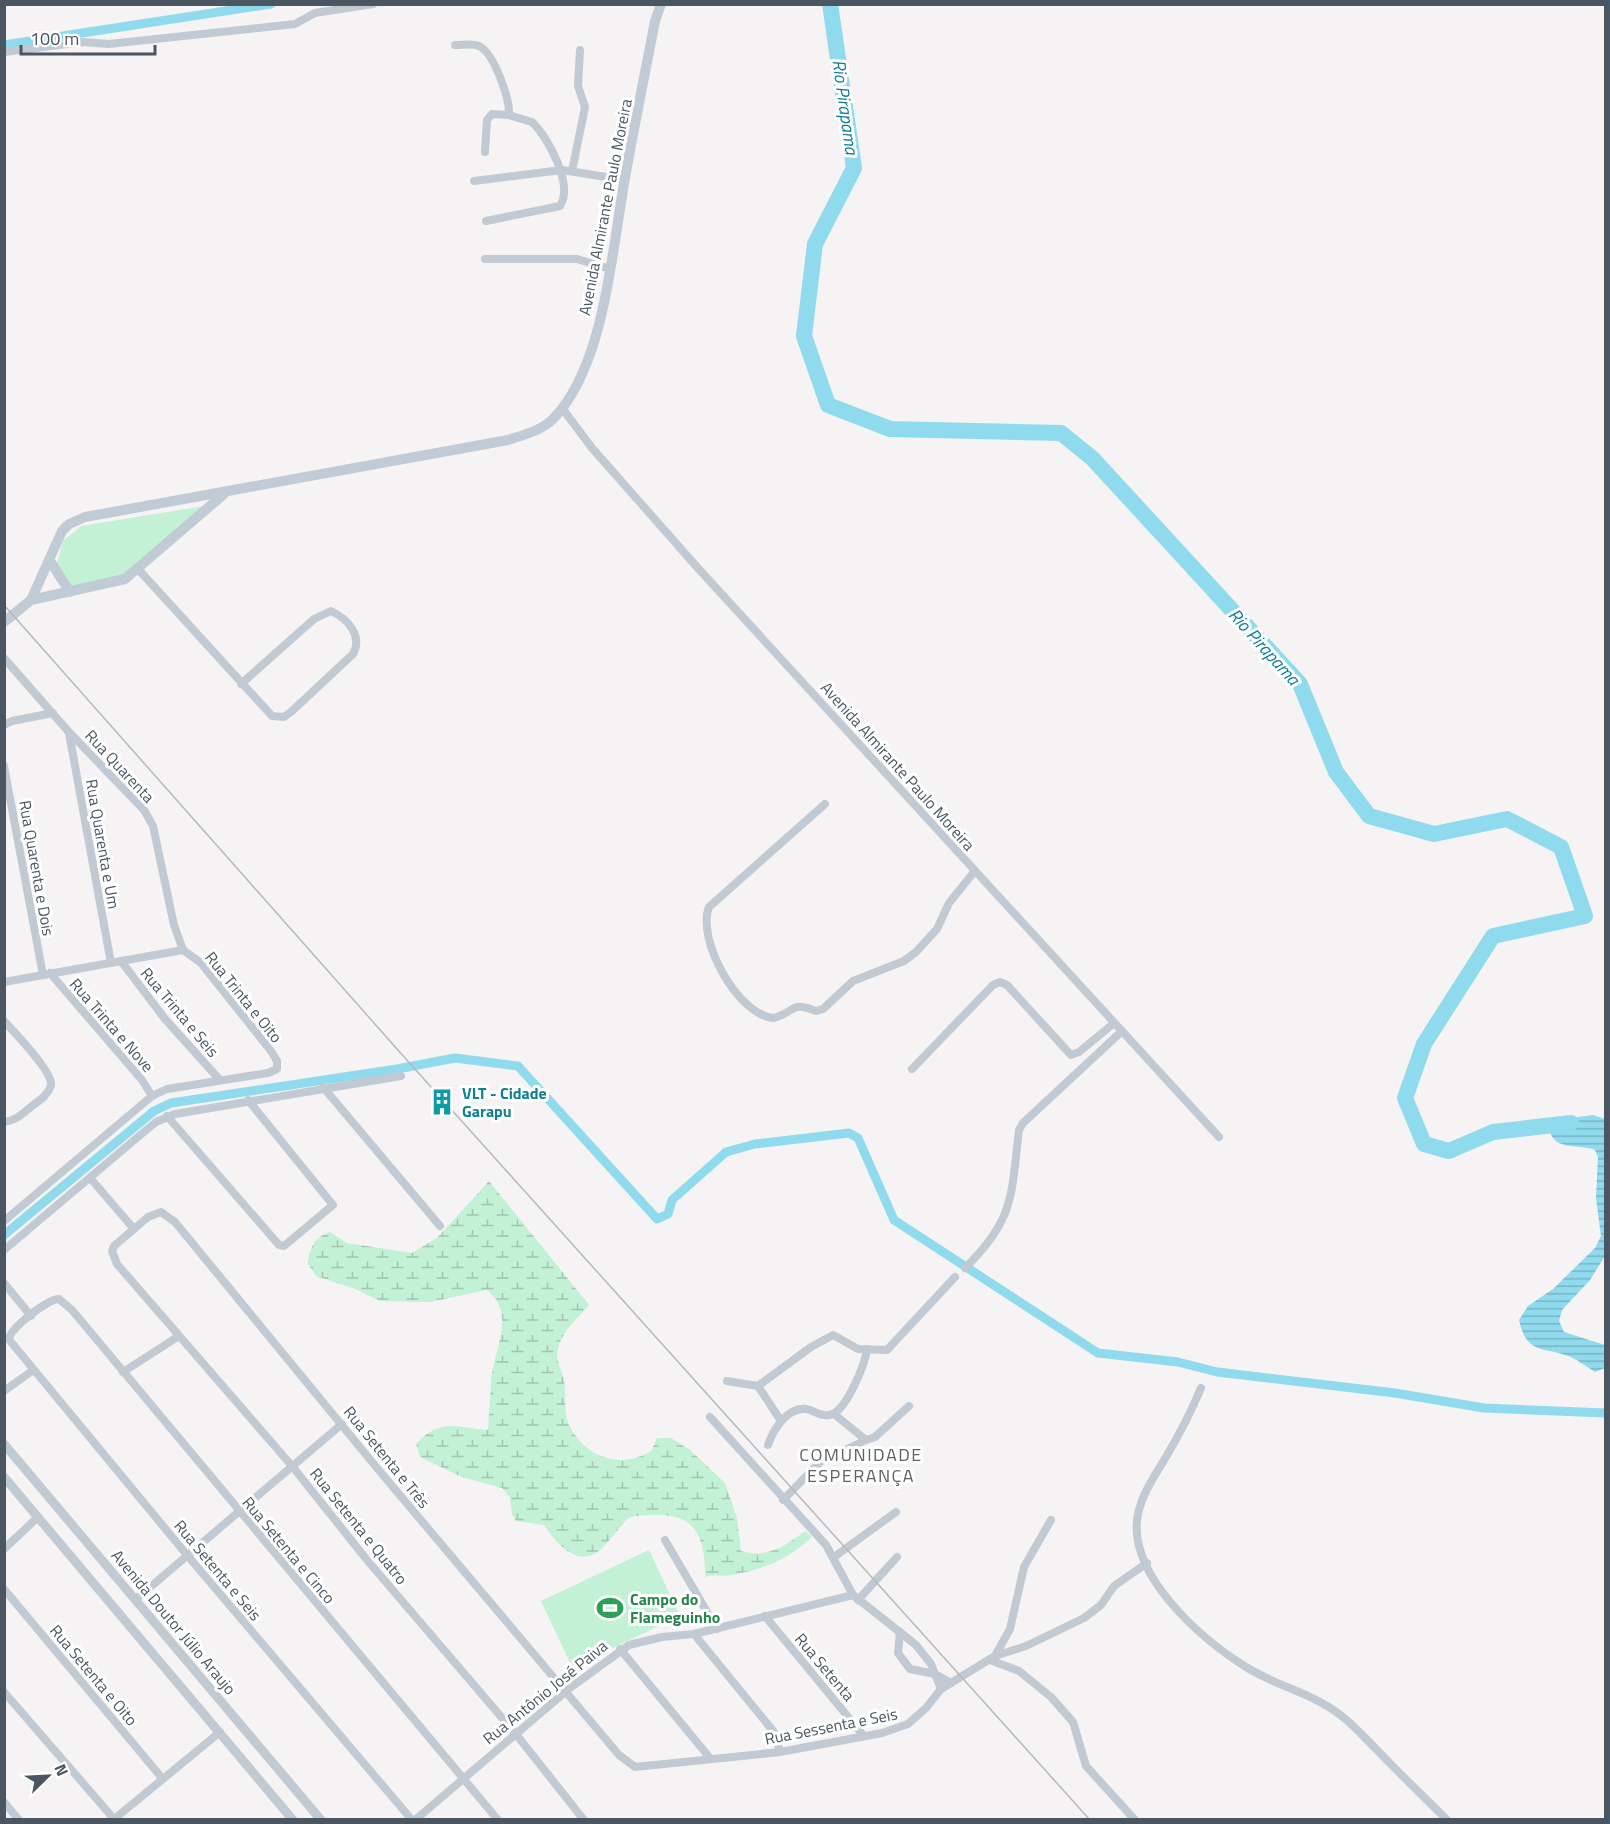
<svg xmlns="http://www.w3.org/2000/svg" width="1610" height="1824" viewBox="0 0 1610 1824" font-family="'Titillium Web',sans-serif">
  <style>
    .wetland { fill: url(#wetland-marsh) }
    .park { fill: #c3f1d5 }
    .water { fill: url(#water-rules) }
    .lines { fill: none; stroke-linecap: round; stroke-linejoin: round }
    .canal { stroke: #90daee; stroke-width: 9 }
    .river { stroke: #90daee; stroke-width: 16 }
    .minor { stroke: #c1cad2; stroke-width: 8 }
    .tertiary { stroke: #c1cad2; stroke-width: 9 }
    .secondary { stroke: #c1cbd6; stroke-width: 10 }
    .tram { stroke: #b5b8bd; stroke-width: 1.5 }
    .labels { text-anchor: middle; stroke-width: 6; stroke-linejoin: round; paint-order: stroke }
    .street-label { font-size: 16px; fill: #4a5661; stroke: #fff }
    .culture-label { font-size: 16px; font-weight: bold; fill: #0d838f; stroke: #fff; text-anchor: start }
    .leisure-label { font-size: 16px; font-weight: bold; fill: #27864d; stroke: #fff; text-anchor: start }
    .water-label { font-size: 18px; font-style: italic; fill: #0c7c9b; stroke: #fff }
    .neighbourhood-label { font-size: 18px; letter-spacing: 1.5px; fill: #5f6368; stroke: #fff }
  </style>
  <defs>
    <pattern id="wetland-marsh" width="20" height="14" patternUnits="userSpaceOnUse" patternTransform="scale(1.5)"><rect width="20" height="14" fill="#c3f1d5"/><path d="M1 5h8M5 5V1M11 12h8M15 12V8" fill="none" stroke="#a0c6b0"/></pattern>
    <pattern id="water-rules" width="6" height="5" patternUnits="userSpaceOnUse" patternTransform="scale(1.5)"><rect width="6" height="5" fill="#90daee"/><path d="M0 2.5h6" fill="none" stroke="#78b4c4"/></pattern>
  </defs>
  <rect width="100%" height="100%" fill="#f5f3f3"/>
  <path class="wetland" d="M489 1181 589 1305C578 1318 560 1333 558 1350 555 1362 562 1369 564 1381 567 1394 563 1409 568 1422 582 1456 619 1471 651 1451L657 1438H671L690 1450 725 1483 737 1518 741 1551C767 1559 785 1546 805 1531L812 1537C785 1561 767 1568 732 1575 722 1577 717 1574 705 1577 706 1520 683 1509 630 1517 619 1526 612 1539 601 1549 578 1570 556 1543 544 1525L516 1521 512 1514 510 1498 502 1488 462 1477 420 1457 416 1444C442 1417 455 1428 488 1430 489 1414 490 1399 491 1383 492 1351 518 1315 487 1290L430 1302 380 1301 355 1289 316 1276 308 1264C310 1248 313 1238 330 1232L347 1243 412 1253 438 1237Z"/>
  <g class="park">
    <polygon points="204,506 131,573 71,587 57,563 63,541 81,526"/>
    <polygon points="649,1550 680,1616 572,1667 541,1601"/>
  </g>
  <path class="water" d="M1593 1115 1605 1119V1256L1590 1280 1562 1310 1559 1321 1564 1332 1605 1345V1368L1595 1372C1587 1367 1579 1361 1571 1357 1544 1346 1527 1356 1519 1320L1528 1306 1553 1289 1595 1248 1601 1236 1596 1198 1598 1157 1595 1150C1577 1143 1551 1152 1549 1126L1563 1119Z"/>
  <g class="lines">
    <g class="canal">
      <polyline points="4,45 271,4"/>
      <polyline points="4,1235 154,1111 171,1103 397,1069 455,1058 518,1066 657,1219 668,1214 672,1200 726,1152 755,1144 849,1133 858,1138 894,1220 1098,1353 1178,1362 1217,1372 1395,1393 1484,1408 1606,1413"/>
    </g>
    <polyline class="river" points="830,4 854,168 815,244 804,336 828,405 890,429 1061,433 1092,458 1300,684 1336,772 1369,816 1434,834 1507,819 1561,847 1585,916 1493,936 1424,1044 1405,1098 1424,1144 1449,1151 1493,1132 1571,1123"/>
    <g class="minor">
      <path d="M455 45C463 45 472 43 479 46 494 53 510 99 509 115"/>
      <polyline points="4,52 83,42 109,44 295,24 315,13 373,4"/>
      <path d="M485 152 487 120 492 114 509 115 532 122C548 137 574 185 560 206L486 221"/>
      <polyline points="572,171 585,107 578,86 580,50"/>
      <polyline points="474,181 562,170 625,180"/>
      <polyline points="485,259 577,259 610,269"/>
      <polyline points="562,408 592,448 696,566 1219,1137"/>
      <path d="M138 569 272 716 284 717 291 712 353 654C363 636 348 619 331 611L314 619 241 684"/>
      <polyline points="4,658 68,731 144,810 153,826 174,925 183,950"/>
      <polyline points="4,725 12,721 53,713"/>
      <polyline points="69,733 111,963"/>
      <polyline points="4,766 43,975"/>
      <path d="M825 804 709 907C696 939 738 1016 774 1018 797 1011 790 1001 816 1011L823 1009 853 981 904 961 916 952 937 929 949 903 974 872"/>
      <polyline points="121,961 165,1019 219,1079"/>
      <polyline points="50,973 142,1080 152,1096"/>
      <polyline points="4,982 183,950"/>
      <path d="M4 1021C14 1032 53 1072 51 1085 49 1094 39 1101 32 1106 23 1113 16 1121 4 1122"/>
      <polyline points="912,1069 993,985 1000,982 1007,985 1071,1055 1079,1052 1113,1024"/>
      <polyline points="323,1087 440,1226"/>
      <polyline points="167,1116 279,1245 284,1246 333,1205 248,1100"/>
      <polyline points="91,1179 134,1229"/>
      <polyline points="4,1221 152,1096 167,1089 268,1073 277,1069 277,1061 271,1051 201,963 183,950"/>
      <polyline points="4,1250 145,1131 156,1122 175,1114 401,1076"/>
      <path d="M965 1268C1015 1219 1011 1196 1019 1130L1023 1123 1121 1032"/>
      <polyline points="4,1283 31,1316"/>
      <polyline points="123,1372 179,1336"/>
      <polyline points="727,1381 758,1386 811,1347 833,1335 858,1349 887,1350 955,1277"/>
      <polyline points="758,1386 781,1421"/>
      <path d="M1201 1388C1191 1412 1179 1435 1166 1457 1155 1475 1142 1494 1138 1514 1126 1574 1201 1639 1246 1667 1276 1686 1312 1693 1339 1714 1353 1724 1364 1737 1376 1749 1399 1773 1423 1796 1447 1820"/>
      <polyline points="4,1391 32,1371"/>
      <polyline points="834,1414 866,1440 875,1437 909,1406"/>
      <polyline points="710,1417 826,1545 853,1595 916,1645 931,1664 941,1689"/>
      <path d="M768 1445C773 1430 787 1407 806 1409 814 1410 820 1417 829 1415 846 1413 865 1364 867 1349"/>
      <polyline points="783,1500 820,1462 866,1440"/>
      <polyline points="665,1540 717,1629"/>
      <polyline points="4,1549 38,1517"/>
      <polyline points="834,1557 896,1512"/>
      <polyline points="4,1589 162,1778"/>
      <polyline points="135,1600 342,1424"/>
      <polyline points="858,1600 897,1557"/>
      <polyline points="765,1616 863,1735"/>
      <polyline points="900,1632 898,1653 910,1669 935,1674 951,1683"/>
      <polyline points="694,1634 774,1732 780,1752"/>
      <polyline points="620,1649 710,1758"/>
      <polyline points="995,1656 1026,1646 1084,1618 1101,1605 1114,1586 1147,1563"/>
      <polyline points="990,1660 1019,1671 1051,1697 1073,1722 1086,1766 1135,1820"/>
      <polyline points="4,1692 114,1819"/>
      <polyline points="4,1802 19,1820"/>
      <polyline points="113,1820 220,1732"/>
      <path d="M412 1820 187 1555 11 1342 9 1339C10 1328 48 1299 59 1299L72 1310 498 1820"/>
      <polyline points="415,1820 570,1688 629,1645 662,1637 694,1634 853,1595"/>
      <polyline points="584,1820 515,1733 367,1560 292,1466 117,1264 112,1251 114,1246 148,1217 161,1212 175,1222 377,1468 619,1755 635,1767 780,1752 882,1733 908,1724 926,1708 941,1689 995,1656 1010,1629 1024,1567 1051,1520"/>
    </g>
    <g class="tertiary">
      <polyline points="4,1444 321,1820"/>
      <polyline points="4,1477 293,1820"/>
    </g>
    <g class="secondary">
      <polyline points="50,561 70,592"/>
      <path d="M31 600 62 531 69 524 85 517 508 440C523 435 541 431 553 419 605 366 612 249 625 178 634 126 645 74 655 21L661 4"/>
      <polyline points="4,622 31,600 125,579 224,494"/>
    </g>
    <polyline class="tram" points="4,605 405,1058 1090,1820"/>
  </g>
  <defs>
    <g id="building-bare" transform="scale(2.07)"><path d="M-4-6H4V6H1V3H-1V6H-4ZM-2.5-4.3h1.7v1.8h-1.7ZM.8-4.3h1.7v1.8H.8ZM-2.5-1h1.7V.8h-1.7ZM.8-1h1.7V.8H.8Z" fill="#0f9aa8" stroke="#fff" stroke-width="2.5" paint-order="stroke"/></g>
    <g id="stadium-bare" transform="scale(2.07)"><path d="M0-5a6.5 5 0 1 0 0 10a6.5 5 0 1 0 0-10ZM-3.5-1.8h7v3.6h-7Z" fill="#2e9e5b" stroke="#fff" stroke-width="2.5" paint-order="stroke"/></g>
  </defs>
  <g fill-rule="evenodd">
    <use href="#building-bare" x="442" y="1102"/>
    <use href="#stadium-bare" x="610" y="1608"/>
  </g>
  <g class="labels">
    <g class="street-label">
      <text transform="translate(605 207) rotate(-79)" y="6">Avenida Almirante Paulo Moreira</text>
      <text transform="translate(120 766) rotate(47)" y="6">Rua Quarenta</text>
      <text transform="translate(898 766) rotate(48)" y="6">Avenida Almirante Paulo Moreira</text>
      <text transform="translate(103 844) rotate(80)" y="6">Rua Quarenta e Um</text>
      <text transform="translate(37 868) rotate(80)" y="6">Rua Quarenta e Dois</text>
      <text transform="translate(244 997) rotate(51)" y="6">Rua Trinta e Oito</text>
      <text transform="translate(180 1012) rotate(50)" y="6">Rua Trinta e Seis</text>
      <text transform="translate(112 1025) rotate(49)" y="6">Rua Trinta e Nove</text>
      <text transform="translate(387 1457) rotate(51)" y="6">Rua Setenta e Três</text>
      <text transform="translate(359 1526) rotate(51)" y="6">Rua Setenta e Quatro</text>
      <text transform="translate(289 1550) rotate(50)" y="6">Rua Setenta e Cinco</text>
      <text transform="translate(218 1570) rotate(50)" y="6">Rua Setenta e Seis</text>
      <text transform="translate(174 1622) rotate(50)" y="6">Avenida Doutor Júlio Araujo</text>
      <text transform="translate(825 1667) rotate(50)" y="6">Rua Setenta</text>
      <text transform="translate(94 1675) rotate(50)" y="6">Rua Setenta e Oito</text>
      <text transform="translate(545 1692) rotate(-39)" y="6">Rua Antônio José Paiva</text>
      <text transform="translate(831 1726) rotate(-11)" y="6">Rua Sessenta e Seis</text>
    </g>
    <g class="culture-label">
      <text x="462" y="1099">VLT - Cidade<tspan x="462" dy="18">Garapu</tspan></text>
    </g>
    <g class="leisure-label">
      <text x="630" y="1605">Campo do<tspan x="630" dy="18">Flameguinho</tspan></text>
    </g>
    <g class="water-label">
      <text transform="translate(845 107) rotate(82)" y="6">Rio Pirapama</text>
      <text transform="translate(1264 647) rotate(48)" y="6">Rio Pirapama</text>
    </g>
    <g class="neighbourhood-label">
      <text x="861" y="1461">COMUNIDADE<tspan x="861" dy="21">ESPERANÇA</tspan></text>
    </g>
  </g>
  <rect width="1610" height="1824" fill="none" stroke="#4a5661" stroke-width="12"/>
  <g transform="translate(48 1776) rotate(66)" stroke="#ffffff" stroke-width="4.5" paint-order="stroke">
  <path d="M0-4.5L10 22L0 15L-10 22Z" fill="#4a5661"/>
  <text y="-9" font-size="16" font-weight="bold" text-anchor="middle" fill="#4a5661">N</text>
  </g>
  <path d="M21 45v9h134v-9" fill="none" stroke="#4a5661" stroke-width="3"/>
  <text x="30" y="45" font-size="18" fill="#4a5661" stroke="#ffffff" stroke-width="4.5" paint-order="stroke">100 m</text>
</svg>
